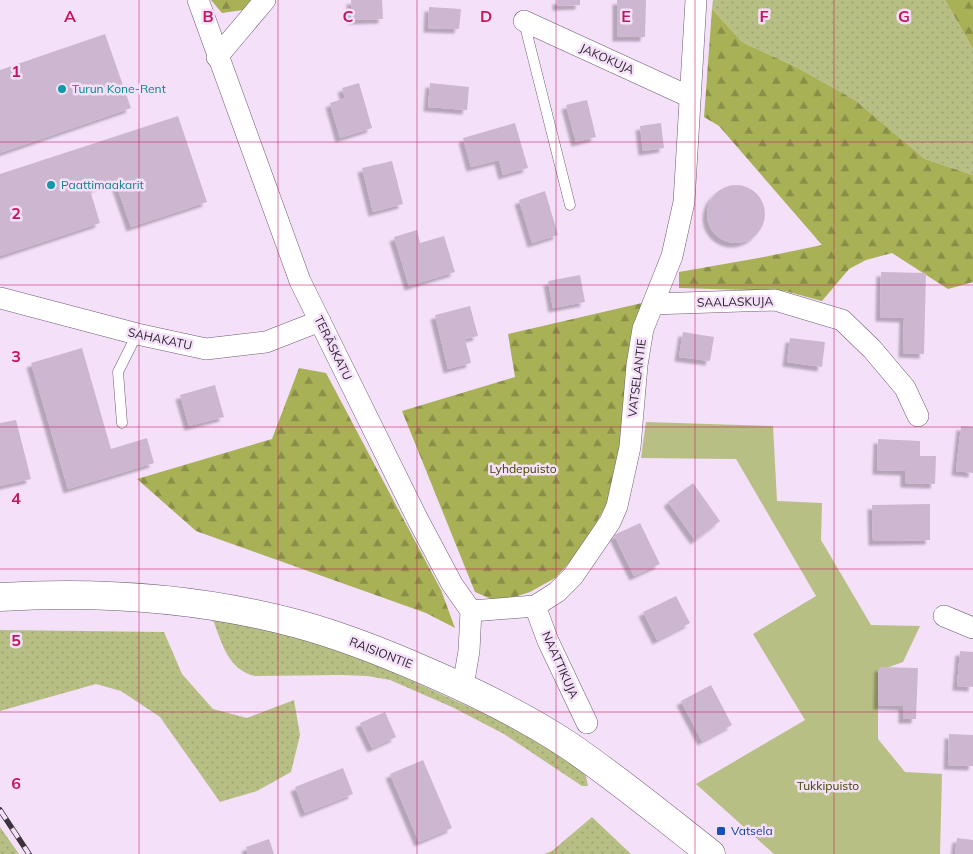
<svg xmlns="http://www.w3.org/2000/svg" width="973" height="854" viewBox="0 0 973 854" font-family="Mulish,sans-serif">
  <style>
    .grass { fill: url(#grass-dots) }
    .forest { fill: url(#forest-firs) }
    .park { fill: #b7bf84 }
    .building { fill: #cdb7d0; filter: url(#shadow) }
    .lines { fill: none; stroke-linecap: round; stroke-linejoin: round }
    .service-casing { stroke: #6d5b72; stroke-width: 11 }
    .minor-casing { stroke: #6d5b72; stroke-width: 22 }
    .secondary-casing { stroke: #6d5b72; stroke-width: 29 }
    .service { stroke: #fff; stroke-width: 10 }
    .minor { stroke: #fff; stroke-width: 21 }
    .secondary { stroke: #fff; stroke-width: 28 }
    .rail-casing { stroke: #3c333e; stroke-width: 5.5 }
    .rail { stroke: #f5e0fa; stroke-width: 4; stroke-dasharray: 11; stroke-linecap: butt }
    .grid { fill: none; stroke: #c2185b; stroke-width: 1; stroke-opacity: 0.55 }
    .culture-dot { fill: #0f9aa8; stroke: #f5e0fa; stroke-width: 2 }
    .transit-dot { fill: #1a4fb4; stroke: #f5e0fa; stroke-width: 2 }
    .labels { text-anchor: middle; stroke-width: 5; stroke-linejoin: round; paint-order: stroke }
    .street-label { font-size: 12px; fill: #271f29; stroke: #f5e0fa }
    .culture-label { font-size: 12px; fill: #0d838f; stroke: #f5e0fa; text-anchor: start }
    .park-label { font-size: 12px; fill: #434700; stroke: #f5e0fa }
    .transit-label { font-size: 12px; fill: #164399; stroke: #f5e0fa; text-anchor: start }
    .grid-label { font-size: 16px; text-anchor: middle; font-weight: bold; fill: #c2185b; stroke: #f5e0fa; stroke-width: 5; stroke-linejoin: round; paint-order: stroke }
  </style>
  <defs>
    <pattern id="grass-dots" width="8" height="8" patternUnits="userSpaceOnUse" patternTransform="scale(1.25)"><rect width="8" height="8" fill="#b7bf84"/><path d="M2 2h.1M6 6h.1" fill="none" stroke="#9da472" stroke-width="1.8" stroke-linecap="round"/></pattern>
    <pattern id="forest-firs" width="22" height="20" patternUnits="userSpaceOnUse" patternTransform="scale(1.25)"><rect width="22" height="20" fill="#a8b156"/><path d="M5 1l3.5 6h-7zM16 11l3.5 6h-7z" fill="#898f47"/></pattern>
    <filter id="shadow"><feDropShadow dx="-4.5" dy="4.5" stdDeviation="1" flood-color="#0004"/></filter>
  </defs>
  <rect width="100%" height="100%" fill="#f5e0fa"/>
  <g class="grass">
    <polygon points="713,0 945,0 973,49 973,175 925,159 855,100 798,68 742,42 712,9"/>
    <path d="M213 620 250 626 312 641 366 660 509 725 583 771 586 776 588 786H582L504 734 452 707 390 680 367 676 342 675 255 676C228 670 222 643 213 620Z"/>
    <polygon points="0,630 164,632 182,674 213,709 247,718 294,700 300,735 291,772 257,791 220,802 160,717 121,691 96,684 0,711"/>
    <polygon points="592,817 631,854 544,854 552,851"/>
    <polygon points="0,827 19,854 0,854"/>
  </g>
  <g class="forest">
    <polygon points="211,0 251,0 243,10 222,13"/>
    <polygon points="945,0 973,0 973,49"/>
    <polygon points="712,9 742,42 798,68 855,100 925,159 973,175 973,282 948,289 892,253 866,260 849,269 822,301 785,291 679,288 679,272 764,257 822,245 719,126 704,117"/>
    <polygon points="642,303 621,457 611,497 580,551 555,578 530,592 508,599 491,599 475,592 402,411 515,377 508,334"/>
    <polygon points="299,368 326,373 441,590 455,628 426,613 196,531 137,479 272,439"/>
  </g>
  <polygon class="park" points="646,422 773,426 777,501 822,503 821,540 871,625 920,626 903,662 878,671 878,739 905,772 942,774 940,854 774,854 696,784 805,720 753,634 816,596 736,459 641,458"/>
  <g class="building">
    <polygon points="351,0 382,0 383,19 352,20"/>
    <polygon points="557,0 580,0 580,5 557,6"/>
    <polygon points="617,0 646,0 645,37 617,37"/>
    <polygon points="429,7 461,9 459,29 428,28"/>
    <polygon points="105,34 131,108 0,153 0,70"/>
    <polygon points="359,83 372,128 340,138 330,103 345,98 342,88"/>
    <polygon points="430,83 469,87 467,110 428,107"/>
    <polygon points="587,100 596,137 576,142 566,105"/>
    <polygon points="178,116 207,202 131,227 115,181 90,190 100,223 0,256 0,174"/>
    <polygon points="515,123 528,168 503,175 499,160 471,167 463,138"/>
    <polygon points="661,123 664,148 643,151 640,126"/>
    <polygon points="392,161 403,204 373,212 362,168"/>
    <circle cx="736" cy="214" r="29"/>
    <polygon points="545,191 558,235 532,243 519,200"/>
    <polygon points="417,230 420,243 444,236 455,272 409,286 394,237"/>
    <polygon points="881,272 926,273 924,354 903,353 904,318 880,317"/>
    <polygon points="580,275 585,302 553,308 548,281"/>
    <polygon points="470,306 478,336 465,339 471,363 448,369 435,315"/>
    <polygon points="683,332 714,337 710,361 679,357"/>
    <polygon points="790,338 825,342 822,367 787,362"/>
    <polygon points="82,348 111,449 147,438 154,463 68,489 31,363"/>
    <polygon points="215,385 224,417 189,426 180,395"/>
    <polygon points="16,420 31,479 0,486 0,423"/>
    <polygon points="961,426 973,427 973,473 956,471"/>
    <polygon points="878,439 920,441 920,456 936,456 935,484 905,483 905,471 877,470"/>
    <polygon points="693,483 720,521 695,540 668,502"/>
    <polygon points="930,504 930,540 873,541 872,505"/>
    <polygon points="640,523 660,564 634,576 614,535"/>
    <polygon points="676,596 690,623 657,640 643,612"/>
    <polygon points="960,651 973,652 973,687 957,686"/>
    <polygon points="879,667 918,668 916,719 903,719 903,706 878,705"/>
    <polygon points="711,685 732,725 702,741 681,701"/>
    <polygon points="385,712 396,737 372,748 360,723"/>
    <polygon points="949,734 973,735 973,766 948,765"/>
    <polygon points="423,760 452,828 419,842 390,774"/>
    <polygon points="343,768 353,794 305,813 295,787"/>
    <polygon points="957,838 973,840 973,854 955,854"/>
    <polygon points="269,839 274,854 248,854 246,847"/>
  </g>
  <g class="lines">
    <g class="service-casing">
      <g id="service">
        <polyline points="524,22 570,205"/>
        <polyline points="122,423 118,372 137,334"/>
      </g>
    </g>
    <g class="minor-casing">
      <g id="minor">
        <polyline points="198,0 300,281 417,518 452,584 471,611 469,651 463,686"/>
        <polyline points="524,21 690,97"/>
        <polyline points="217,57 265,0"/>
        <polyline points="0,298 137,334 206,349 266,342 320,321"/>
        <polyline points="653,304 775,300 842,320 872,349 905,388 918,416"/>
        <polyline points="535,606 548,641 587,723"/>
        <polyline points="471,611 535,606 557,592 573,576 610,522 617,506 630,447 637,365 643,329 672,256 684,202 696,0"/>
        <polyline points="944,616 973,628"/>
      </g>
    </g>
    <g class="secondary-casing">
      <path id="secondary" d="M0 597C100 591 201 598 298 624 342 636 385 653 426 671 475 692 524 716 568 745 618 779 664 817 711 854"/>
    </g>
    <use href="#service" class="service"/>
    <use href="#minor" class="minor"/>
    <use href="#secondary" class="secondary"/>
    <g class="rail-casing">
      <polyline id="rail" points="0,810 29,854"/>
    </g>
    <use href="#rail" class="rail"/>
  </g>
  <path class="grid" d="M139 0V854M278 0V854M417 0V854M556 0V854M695 0V854M834 0V854M0 142H973M0 285H973M0 427H973M0 569H973M0 712H973"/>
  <g class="culture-dot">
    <circle cx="62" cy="89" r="5"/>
    <circle cx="51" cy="185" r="5"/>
  </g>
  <rect class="transit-dot" x="716" y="826" width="10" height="10" rx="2.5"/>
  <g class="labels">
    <g class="street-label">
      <text transform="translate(607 59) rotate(24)" y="4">JAKOKUJA</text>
      <text transform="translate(735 302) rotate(-1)" y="4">SAALASKUJA</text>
      <text transform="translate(160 339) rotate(12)" y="4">SAHAKATU</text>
      <text transform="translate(333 348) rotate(64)" y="4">TERÄSKATU</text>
      <text transform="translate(637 378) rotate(-83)" y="4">VATSELANTIE</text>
      <text transform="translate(381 653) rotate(21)" y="4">RAISIONTIE</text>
      <text transform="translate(560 665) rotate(66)" y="4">NAATTIKUJA</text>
    </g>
    <g class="culture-label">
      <text x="72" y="93">Turun Kone-Rent</text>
      <text x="61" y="189">Paattimaakarit</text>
    </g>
    <g class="park-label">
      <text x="523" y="473">Lyhdepuisto</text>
      <text x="828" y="790">Tukkipuisto</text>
    </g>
    <g class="transit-label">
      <text x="731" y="835">Vatsela</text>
    </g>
  </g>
  <g class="grid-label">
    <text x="70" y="22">A</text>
    <text x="208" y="22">B</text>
    <text x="348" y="22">C</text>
    <text x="486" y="22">D</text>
    <text x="626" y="22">E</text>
    <text x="764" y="22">F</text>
    <text x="904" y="22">G</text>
    <text x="16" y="77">1</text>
    <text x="16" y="219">2</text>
    <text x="16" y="362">3</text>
    <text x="16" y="504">4</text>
    <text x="16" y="646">5</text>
    <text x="16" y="789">6</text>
  </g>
</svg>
